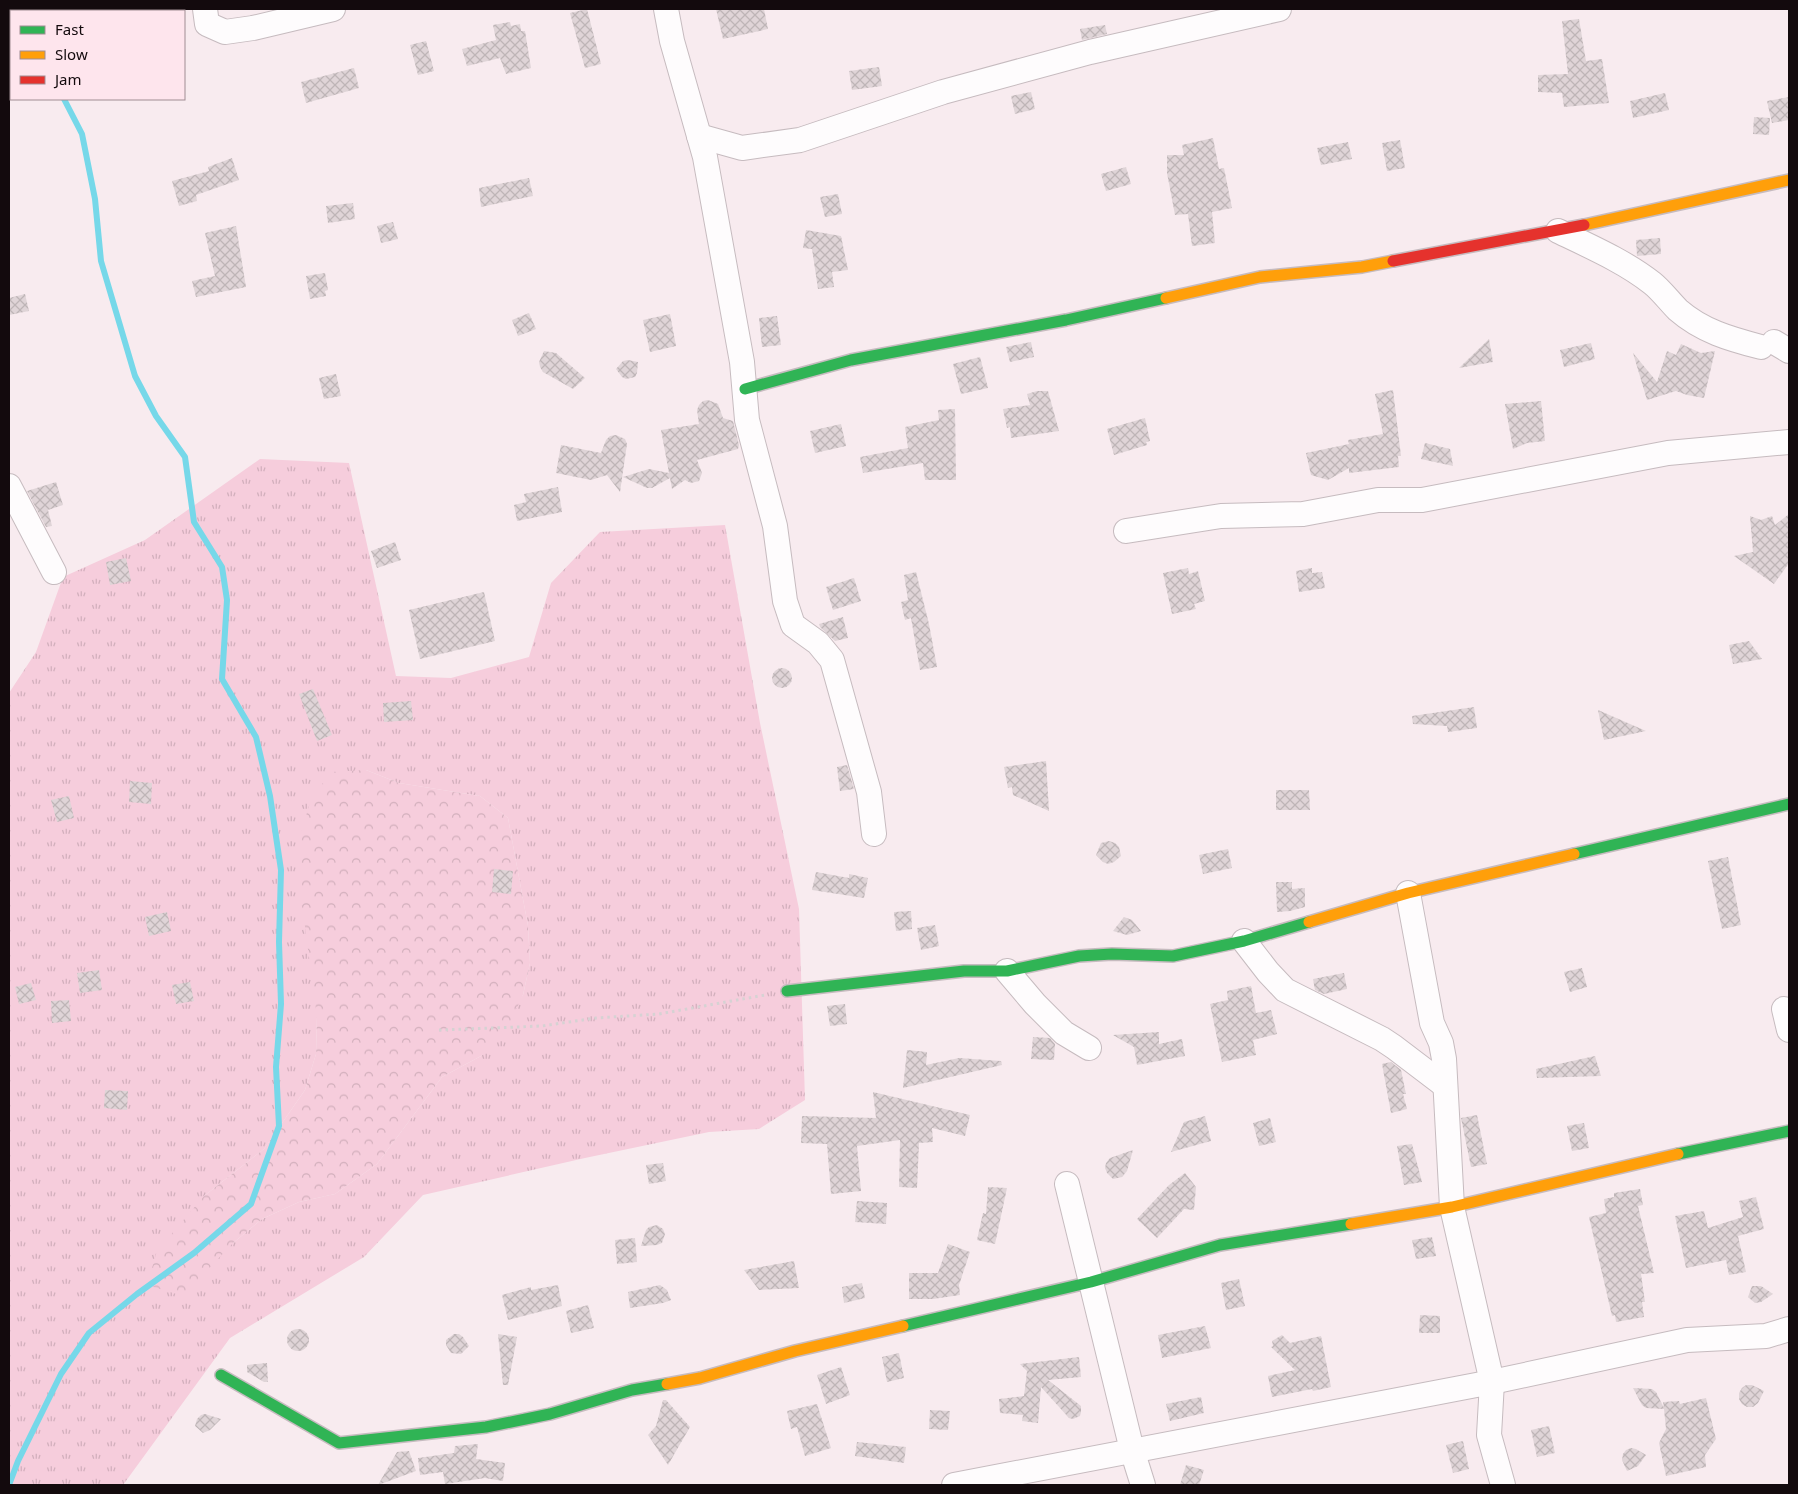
<svg xmlns="http://www.w3.org/2000/svg" width="1798" height="1494" viewBox="0 0 1798 1494" font-family="'Noto Sans',sans-serif">
  <style>
    .grass { fill: url(#grass-tufts); fill-rule: evenodd }
    .forest { fill: url(#forest-crowns) }
    .lines { fill: none; stroke-linecap: round; stroke-linejoin: round }
    .stream { stroke: #76d8e9; stroke-width: 6 }
    .building { fill: url(#building-cross-hatch) }
    .street-casing { stroke: #c6bbbf; stroke-width: 26 }
    .fast-casing { stroke: #c6bbbf; stroke-width: 14 }
    .slow-casing { stroke: #c6bbbf; stroke-width: 14 }
    .jam-casing { stroke: #c6bbbf; stroke-width: 14 }
    .path { stroke: #d6d2d3; stroke-width: 3; stroke-dasharray: 2.5 4; stroke-linecap: butt }
    .street { stroke: #fefcfd; stroke-width: 24 }
    .fast { stroke: #30b455; stroke-width: 11 }
    .slow { stroke: #ff9f0a; stroke-width: 11 }
    .jam { stroke: #e5322d; stroke-width: 11 }
  </style>
  <defs>
    <pattern id="grass-tufts" width="24" height="20" patternUnits="userSpaceOnUse" patternTransform="scale(1.25)"><rect width="24" height="20" fill="#f6cddc"/><path d="M3 7l-1-3M5 7V3M7 7l1-3M15 17l-1-3M17 17v-4M19 17l1-3" fill="none" stroke="#d2afbc"/></pattern>
    <pattern id="forest-crowns" width="20" height="18" patternUnits="userSpaceOnUse" patternTransform="scale(1.25)"><rect width="20" height="18" fill="#f6cddc"/><path d="M2 6a3 3 0 1 1 6 0M12 15a3 3 0 1 1 6 0" fill="none" stroke="#d2afbc"/></pattern>
    <pattern id="building-cross-hatch" width="8" height="8" patternUnits="userSpaceOnUse" patternTransform="scale(1.25)"><rect width="8" height="8" fill="#dfd4d7"/><path d="M0 0l8 8M0 8l8-8" fill="none" stroke="#beb5b7"/></pattern>
  </defs>
  <rect width="100%" height="100%" fill="#f8ebef"/>
  <g class="grass">
    <polygon points="9,9 67,9 66,11 11,11 11,51 9,53"/>
    <path d="M260 459 349 463 396 676 451 678 529 657 551 583 600 532 725 525 760 723 799 909 805 1100 759 1129 709 1132 585 1158 423 1195 364 1257 230 1338 123 1485H9V693L36 652 63 577 145 540ZM366 770 399 783 480 796 508 818 528 926 530 963 523 995 481 1056 442 1077 377 1164 335 1194 299 1202 262 1219 233 1243 204 1196 264 1149 305 1090 316 1054 317 1017Z"/>
  </g>
  <polygon class="forest" points="366,770 399,783 480,796 508,818 528,926 530,963 523,995 507,1029 481,1056 442,1077 377,1164 335,1194 299,1202 262,1219 233,1243 183,1296 147,1285 157,1251 204,1196 264,1149 305,1090 316,1054 317,1017 302,904 301,833 311,799 331,772"/>
  <g class="lines">
    <g class="stream">
      <polyline points="9,9 11,22"/>
      <polyline points="9,1485 18,1461 61,1374 89,1333 137,1294 194,1253 251,1204 279,1126 276,1067 281,1004 279,942 281,870 270,796 256,737 222,679 227,600 222,567 194,522 185,457 156,416 135,376 101,261 95,199 82,134 64,99"/>
    </g>
  </g>
  <g class="building">
    <polygon points="587,9 601,64 585,68 570,13"/>
    <polygon points="716,9 764,9 768,29 723,39"/>
    <polygon points="1579,19 1586,61 1602,59 1609,103 1564,107 1562,93 1538,92 1538,75 1568,74 1562,21"/>
    <polygon points="510,22 511,26 520,24 521,31 525,31 531,68 506,74 500,58 467,66 462,49 496,40 493,25"/>
    <polygon points="1105,25 1107,34 1082,40 1080,29"/>
    <polygon points="426,41 434,71 418,75 410,45"/>
    <polygon points="879,67 882,86 852,90 849,71"/>
    <polygon points="354,68 359,88 306,103 301,82"/>
    <polygon points="1031,92 1035,109 1015,114 1011,96"/>
    <polygon points="1665,93 1669,110 1633,118 1630,101"/>
    <polygon points="1789,97 1789,120 1772,123 1767,101"/>
    <polygon points="1754,117 1770,118 1769,135 1753,134"/>
    <polygon points="1213,138 1219,169 1224,168 1232,208 1212,212 1215,243 1192,246 1188,214 1175,215 1167,173 1167,155 1184,155 1182,145"/>
    <polygon points="1400,140 1405,168 1387,171 1382,143"/>
    <polygon points="1348,142 1352,159 1321,165 1317,148"/>
    <polygon points="232,158 239,180 196,195 197,201 179,206 172,181 209,171 208,167"/>
    <polygon points="1126,167 1131,184 1106,191 1101,174"/>
    <polygon points="529,178 533,196 481,207 479,188"/>
    <polygon points="838,194 842,214 825,217 820,197"/>
    <polygon points="353,203 355,219 328,223 326,206"/>
    <polygon points="393,222 398,239 381,243 377,226"/>
    <polygon points="236,226 246,287 196,297 192,281 215,276 205,233"/>
    <polygon points="806,230 841,236 848,270 832,272 834,287 818,289 812,249 803,248"/>
    <polygon points="1660,238 1661,254 1637,256 1636,240"/>
    <polygon points="325,273 328,290 325,291 326,296 310,299 306,276"/>
    <polygon points="25,294 29,311 9,315 9,298"/>
    <polygon points="529,313 536,329 518,336 512,320"/>
    <polygon points="670,314 676,346 650,352 643,320"/>
    <polygon points="777,316 781,345 762,347 759,318"/>
    <polygon points="1489,339 1493,362 1459,368"/>
    <polygon points="1031,342 1034,357 1010,362 1006,347"/>
    <polygon points="1591,343 1595,359 1564,367 1560,350"/>
    <polygon points="1681,344 1701,353 1715,351 1704,398 1687,395 1676,391 1647,400 1633,353 1657,382 1667,351 1676,355"/>
    <polygon points="544,351 556,353 585,378 573,389 543,372 540,367 539,362"/>
    <polygon points="980,357 988,388 961,394 953,364"/>
    <polygon points="628,360 638,362 637,373 635,377 626,379 622,377 616,369 623,361"/>
    <polygon points="336,374 341,396 324,399 319,378"/>
    <polygon points="1393,390 1401,456 1398,456 1399,467 1349,473 1349,468 1328,480 1311,475 1306,453 1349,444 1348,440 1383,434 1375,394"/>
    <polygon points="1037,391 1048,391 1059,431 1011,438 1010,427 1007,428 1003,409 1030,405 1027,394"/>
    <polygon points="708,400 718,404 723,418 733,421 739,445 738,449 697,460 702,473 699,481 691,483 685,480 672,489 670,478 652,488 647,488 623,477 649,469 669,473 661,430 699,424 697,410 699,405 703,401"/>
    <polygon points="1541,401 1545,441 1527,443 1513,449 1505,404"/>
    <polygon points="955,409 956,480 925,480 923,463 863,473 860,457 908,448 905,427 939,420 938,410"/>
    <polygon points="1145,418 1150,441 1146,442 1147,445 1114,455 1107,429"/>
    <polygon points="841,424 846,446 815,453 810,431"/>
    <polygon points="616,435 625,439 627,444 620,492 607,475 591,480 556,473 561,445 601,453 606,440 610,436"/>
    <polygon points="1425,443 1450,449 1453,466 1421,459"/>
    <polygon points="56,482 63,505 48,510 52,526 46,527 27,491"/>
    <polygon points="558,487 562,512 517,521 514,505 526,502 524,494"/>
    <polygon points="1789,514 1789,563 1774,584 1734,556 1753,552 1750,516 1761,520 1772,516 1775,525"/>
    <polygon points="395,542 401,560 377,568 371,551"/>
    <polygon points="126,558 131,581 110,585 106,562"/>
    <polygon points="1188,568 1189,574 1198,571 1205,601 1194,604 1196,609 1172,614 1163,573"/>
    <polygon points="1312,568 1312,573 1322,572 1325,588 1299,592 1296,571"/>
    <polygon points="916,572 929,624 937,667 920,670 911,618 905,620 901,602 908,600 904,575"/>
    <polygon points="854,578 861,601 833,610 826,587"/>
    <polygon points="484,592 495,641 420,659 409,610"/>
    <polygon points="843,617 848,638 835,641 820,627 819,624"/>
    <polygon points="1749,641 1762,659 1733,664 1729,645"/>
    <circle cx="782" cy="678" r="10"/>
    <polygon points="313,689 332,735 317,741 299,694"/>
    <polygon points="411,701 413,720 384,722 383,703"/>
    <polygon points="1474,707 1477,728 1448,732 1447,726 1413,724 1412,716"/>
    <polygon points="1598,710 1646,731 1604,740"/>
    <polygon points="1046,761 1049,811 1013,795 1012,787 1008,788 1004,767"/>
    <polygon points="847,765 854,789 840,791 837,767"/>
    <polygon points="130,781 152,783 151,804 129,802"/>
    <polygon points="1276,790 1309,790 1310,810 1276,810"/>
    <polygon points="69,796 74,818 57,822 51,800"/>
    <polygon points="1109,841 1115,843 1119,847 1121,856 1114,862 1108,864 1103,862 1096,855 1101,843"/>
    <polygon points="1228,849 1232,868 1203,874 1199,855"/>
    <polygon points="1728,857 1741,925 1722,929 1708,861"/>
    <polygon points="494,869 513,871 511,894 492,892"/>
    <polygon points="816,872 849,878 849,874 868,878 864,898 812,890"/>
    <polygon points="1276,882 1292,882 1292,889 1305,888 1305,907 1290,911 1277,912"/>
    <polygon points="911,911 912,929 896,931 894,912"/>
    <polygon points="167,912 171,931 149,936 145,917"/>
    <polygon points="1124,917 1132,920 1141,931 1127,935 1113,931"/>
    <polygon points="935,925 939,946 921,950 917,928"/>
    <polygon points="1582,968 1587,987 1570,992 1564,972"/>
    <polygon points="99,970 102,990 80,993 77,973"/>
    <polygon points="1344,973 1347,989 1324,994 1315,990 1313,979"/>
    <polygon points="190,982 194,1001 176,1004 172,985"/>
    <polygon points="31,983 36,1000 19,1004 15,987"/>
    <polygon points="1251,986 1256,1013 1271,1010 1277,1034 1253,1040 1256,1055 1222,1062 1210,1004 1228,1000 1227,991"/>
    <polygon points="69,1000 71,1021 52,1023 51,1001"/>
    <polygon points="845,1004 847,1024 830,1026 827,1006"/>
    <polygon points="1159,1032 1159,1044 1182,1039 1185,1056 1137,1065 1134,1047 1113,1035"/>
    <polygon points="1033,1037 1050,1038 1055,1044 1054,1060 1031,1059"/>
    <polygon points="907,1050 927,1052 926,1065 959,1058 1001,1061 1002,1065 903,1088"/>
    <polygon points="1595,1056 1601,1076 1537,1078 1536,1069"/>
    <polygon points="1391,1062 1401,1070 1406,1094 1403,1094 1407,1109 1391,1113 1382,1064"/>
    <polygon points="105,1090 128,1091 127,1110 104,1108"/>
    <polygon points="873,1092 970,1115 965,1136 932,1128 933,1142 919,1143 917,1188 899,1187 900,1140 857,1146 861,1191 831,1194 827,1144 801,1143 802,1116 876,1118"/>
    <polygon points="1477,1115 1487,1164 1471,1167 1461,1118"/>
    <polygon points="1205,1116 1211,1141 1171,1152 1184,1122"/>
    <polygon points="1270,1118 1276,1142 1259,1146 1253,1123"/>
    <polygon points="1584,1123 1589,1148 1572,1151 1567,1126"/>
    <polygon points="1412,1144 1422,1182 1404,1185 1397,1146"/>
    <polygon points="1133,1150 1127,1171 1122,1177 1113,1179 1107,1173 1105,1168 1106,1163 1110,1158"/>
    <polygon points="663,1163 666,1181 649,1184 646,1165"/>
    <polygon points="1185,1173 1196,1187 1194,1210 1184,1209 1157,1238 1137,1219 1169,1185"/>
    <polygon points="988,1187 1007,1188 995,1244 977,1240 983,1213 986,1214"/>
    <polygon points="1640,1189 1643,1205 1638,1206 1654,1273 1641,1274 1645,1302 1642,1302 1644,1317 1616,1322 1615,1315 1612,1316 1589,1217 1606,1213 1604,1199 1614,1197 1614,1193"/>
    <polygon points="1756,1197 1764,1229 1738,1236 1746,1272 1729,1275 1726,1260 1686,1268 1675,1216 1704,1211 1708,1228 1743,1217 1739,1201"/>
    <polygon points="857,1201 887,1203 886,1224 855,1222"/>
    <polygon points="657,1225 663,1229 665,1234 662,1243 657,1245 641,1246 646,1230 649,1227"/>
    <polygon points="1432,1237 1436,1256 1416,1259 1412,1240"/>
    <polygon points="635,1238 637,1262 617,1264 615,1240"/>
    <polygon points="948,1244 970,1252 959,1285 960,1295 933,1299 909,1299 909,1273 938,1273"/>
    <polygon points="794,1261 799,1288 759,1290 744,1270"/>
    <polygon points="1239,1279 1245,1306 1226,1310 1221,1283"/>
    <polygon points="862,1283 865,1298 844,1303 842,1287"/>
    <polygon points="558,1285 562,1306 508,1320 502,1295 531,1287 531,1290"/>
    <polygon points="660,1285 667,1290 671,1300 663,1303 630,1308 628,1292"/>
    <polygon points="1752,1286 1761,1286 1773,1294 1761,1302 1755,1303 1748,1297"/>
    <polygon points="588,1305 594,1328 571,1333 566,1311"/>
    <polygon points="1420,1315 1440,1316 1440,1333 1419,1333"/>
    <polygon points="1205,1326 1211,1348 1162,1358 1158,1335"/>
    <circle cx="298" cy="1340" r="11"/>
    <polygon points="454,1334 459,1334 463,1337 469,1346 461,1354 451,1353 446,1345 446,1340"/>
    <polygon points="498,1334 517,1337 508,1385 503,1385"/>
    <polygon points="1282,1335 1290,1343 1321,1336 1331,1387 1313,1391 1312,1389 1272,1397 1268,1376 1295,1370 1271,1347 1273,1346 1272,1341"/>
    <polygon points="899,1353 904,1378 887,1382 882,1357"/>
    <polygon points="1079,1357 1081,1377 1048,1380 1081,1406 1081,1412 1080,1416 1073,1419 1069,1418 1041,1387 1038,1423 1022,1421 1023,1415 1000,1413 999,1399 1024,1396 1027,1371 1020,1364"/>
    <polygon points="267,1363 268,1382 264,1382 247,1372 247,1365"/>
    <polygon points="841,1367 850,1395 826,1404 817,1375"/>
    <polygon points="1746,1385 1752,1385 1764,1391 1758,1403 1753,1407 1747,1407 1742,1404 1739,1399 1739,1393 1742,1388"/>
    <polygon points="1633,1388 1652,1389 1656,1392 1664,1408 1663,1402 1679,1401 1680,1404 1706,1398 1716,1439 1705,1455 1706,1467 1666,1476 1659,1443 1666,1429 1664,1409 1646,1408 1642,1405"/>
    <polygon points="1201,1397 1204,1413 1170,1421 1166,1404"/>
    <polygon points="663,1400 666,1400 690,1427 668,1465 648,1435 656,1426"/>
    <polygon points="817,1404 831,1448 805,1456 797,1427 791,1429 787,1411"/>
    <polygon points="930,1410 950,1411 948,1430 929,1429"/>
    <polygon points="205,1414 221,1419 210,1430 203,1433 195,1426 197,1419 201,1415"/>
    <polygon points="1549,1426 1555,1453 1537,1457 1531,1430"/>
    <polygon points="1463,1441 1469,1469 1453,1473 1446,1445"/>
    <polygon points="857,1442 906,1447 904,1463 855,1456"/>
    <polygon points="478,1444 476,1459 505,1463 503,1481 485,1478 445,1484 443,1472 420,1475 418,1458 454,1453 455,1446"/>
    <polygon points="1631,1448 1636,1449 1646,1455 1638,1466 1627,1471 1622,1460 1623,1454 1626,1450"/>
    <polygon points="409,1451 416,1471 378,1485 397,1452"/>
    <polygon points="1186,1465 1204,1470 1199,1485 1180,1485"/>
  </g>
  <g class="lines">
    <g class="street-casing">
      <g id="street">
        <polyline points="205,9 207,24 225,32 253,28 333,9"/>
        <polyline points="666,9 672,41 705,157 742,362 747,420 775,526 785,601 793,625 818,643 832,660 869,792 874,834"/>
        <polyline points="699,136 742,148 800,140 943,92 1090,52 1279,9"/>
        <path d="M1558 231C1589 246 1624 261 1652 283 1661 290 1669 301 1678 310 1702 331 1730 339 1761 347"/>
        <polyline points="1774,342 1789,351"/>
        <polyline points="9,486 54,572"/>
        <polyline points="1126,531 1221,516 1303,514 1378,500 1422,500 1668,453 1789,442"/>
        <polyline points="1408,893 1432,1023 1441,1043 1444,1059 1452,1207 1492,1382 1687,1340 1766,1336 1789,1329"/>
        <polyline points="1244,941 1268,972 1285,990 1382,1039 1394,1047 1444,1085"/>
        <polyline points="1007,971 1035,1004 1064,1033 1089,1048"/>
        <polyline points="1784,1009 1789,1030"/>
        <polyline points="1067,1184 1132,1450 1143,1485"/>
        <polyline points="954,1485 1492,1382 1489,1435 1503,1485"/>
      </g>
    </g>
    <g class="fast-casing">
      <g id="fast">
        <polyline points="745,389 851,360 1066,320 1166,298"/>
        <polyline points="1574,854 1789,804"/>
        <polyline points="787,991 964,971 1007,971 1079,956 1112,954 1173,956 1244,941 1309,922"/>
        <polyline points="1678,1154 1789,1131"/>
        <polyline points="903,1326 1091,1282 1220,1245 1351,1224"/>
        <polyline points="221,1375 339,1443 486,1427 550,1414 632,1390 667,1384"/>
      </g>
    </g>
    <g class="slow-casing">
      <g id="slow">
        <polyline points="1584,225 1789,180"/>
        <polyline points="1166,298 1260,277 1362,267 1393,261"/>
        <polyline points="1309,922 1408,893 1574,854"/>
        <polyline points="1351,1224 1452,1207 1678,1154"/>
        <polyline points="667,1384 700,1378 795,1351 903,1326"/>
      </g>
    </g>
    <g class="jam-casing">
      <polyline id="jam" points="1393,261 1584,225"/>
    </g>
    <polyline class="path" points="439,1030 542,1026 596,1018 659,1014 765,995"/>
    <use href="#street" class="street"/>
    <use href="#fast" class="fast"/>
    <use href="#slow" class="slow"/>
    <use href="#jam" class="jam"/>
  </g>
  <rect width="1798" height="1494" fill="none" stroke="#130a0d" stroke-width="20"/>
  <rect x="10" y="10" width="175" height="90" fill="#fee5ed" stroke="#a08d93"/>
  <rect x="20" y="26" width="25" height="8" fill="#30b455" stroke="#a08d93"/>
  <text x="55" y="35" font-size="15" fill="#130a0d">Fast</text>
  <rect x="20" y="51" width="25" height="8" fill="#ff9f0a" stroke="#a08d93"/>
  <text x="55" y="60" font-size="15" fill="#130a0d">Slow</text>
  <rect x="20" y="76" width="25" height="8" fill="#e5322d" stroke="#a08d93"/>
  <text x="55" y="85" font-size="15" fill="#130a0d">Jam</text>
</svg>
